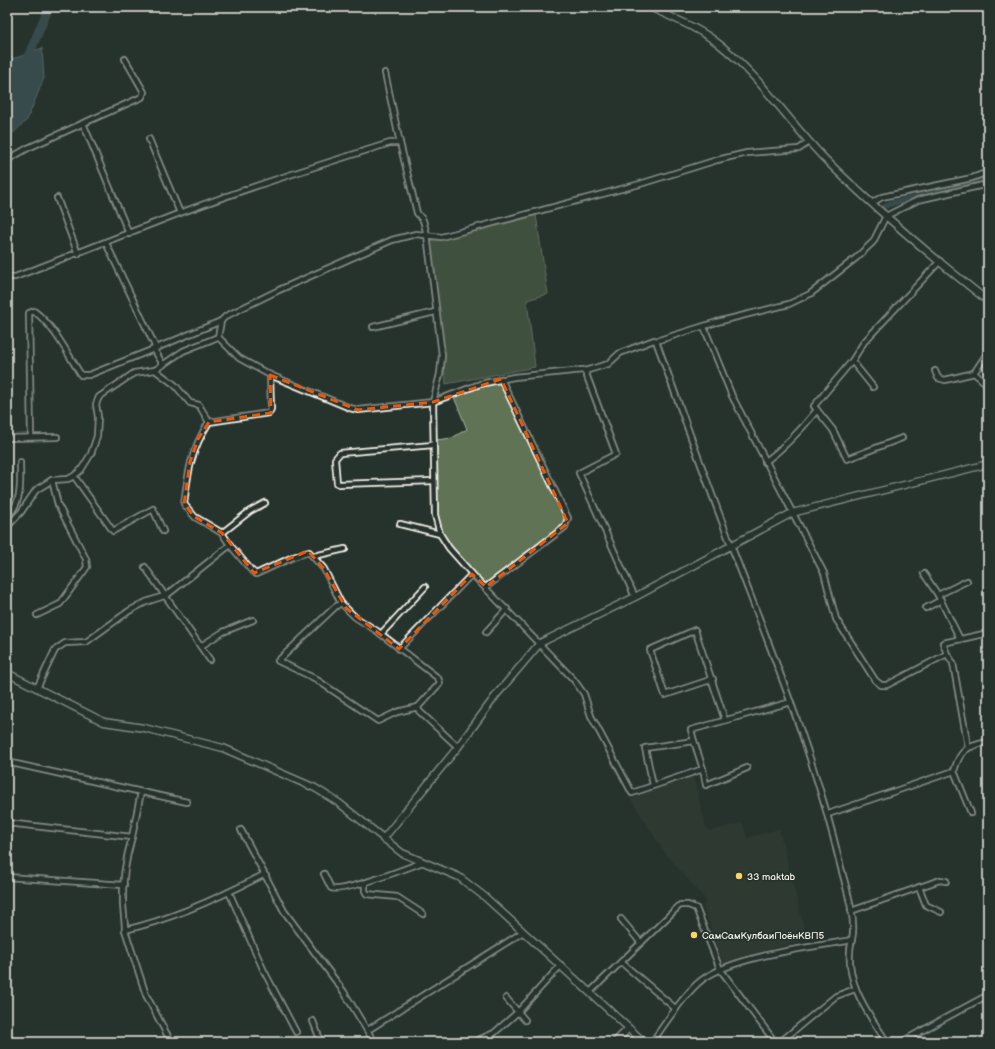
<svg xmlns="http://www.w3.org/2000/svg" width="995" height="1049" viewBox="0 0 995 1049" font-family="'Balsamiq Sans',sans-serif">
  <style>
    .built { fill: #384137 }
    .green { fill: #607355; stroke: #aab29e }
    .water { fill: #4e6873; stroke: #909fa2 }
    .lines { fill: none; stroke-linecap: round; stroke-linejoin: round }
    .canal { stroke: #4e6873; stroke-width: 5.5 }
    .river { stroke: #4e6873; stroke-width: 9 }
    .street-casing { stroke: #f4f1e8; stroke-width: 8 }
    .secondary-casing { stroke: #f4f1e8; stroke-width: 9 }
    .street { stroke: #26332d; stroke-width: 4.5 }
    .secondary { stroke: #26332d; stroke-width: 6 }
    .marked { fill: none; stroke: #e8590c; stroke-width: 3; stroke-dasharray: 8 5; stroke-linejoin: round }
    .poi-dot { fill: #ffd166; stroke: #26332d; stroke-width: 1.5 }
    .labels { text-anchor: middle; stroke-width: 3.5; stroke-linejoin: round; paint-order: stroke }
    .poi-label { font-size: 10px; fill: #f4f1e8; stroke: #26332d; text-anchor: start }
  </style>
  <rect width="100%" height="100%" fill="#26332d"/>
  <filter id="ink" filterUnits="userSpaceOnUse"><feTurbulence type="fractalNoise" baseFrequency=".025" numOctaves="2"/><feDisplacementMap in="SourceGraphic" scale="8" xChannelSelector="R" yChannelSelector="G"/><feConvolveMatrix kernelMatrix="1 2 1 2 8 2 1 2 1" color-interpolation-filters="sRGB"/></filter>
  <g filter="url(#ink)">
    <polygon class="built" points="693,776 706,827 710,831 742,823 747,838 779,829 807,939 723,964 703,906 706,900 665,853 630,798"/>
    <g class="green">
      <polygon points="536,215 548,294 527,300 535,367 446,384 430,241"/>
      <path d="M500 382 566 521 486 584C472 570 448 547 441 529 433 506 436 465 436 440L452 438 467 429 454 397 475 389Z"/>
    </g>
    <polygon class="water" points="42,48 44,78 27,120 13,133 7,132 7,58 16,58"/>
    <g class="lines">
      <polyline class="canal" points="884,207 889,204 988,180"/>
      <polyline class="river" points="25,64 49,7"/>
      <g class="street-casing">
        <g id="street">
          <polyline points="385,73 400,143 417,213 423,220 427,235 442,355 440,374 433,402 435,515 440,534 449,548 472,574 574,680 584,694 591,716 632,793 703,769 694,741"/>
          <polyline points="83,123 129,234"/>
          <polyline points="149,139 180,213"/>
          <polyline points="7,160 28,148 142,97 144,92 125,59"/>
          <polyline points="57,198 78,254"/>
          <polyline points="872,203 882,197 972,178 988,172"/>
          <path d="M7 277H15C70 256 125 234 180 213 249 187 319 165 390 143H400"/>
          <polyline points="373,327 435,312"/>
          <polyline points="704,327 732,396 824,573 836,619 875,680 881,685 887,685 947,654 953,663 968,747"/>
          <polyline points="218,337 221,321 226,316 279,290 392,240 416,234 441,237 640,184 717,160 747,153 799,149 809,142"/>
          <polyline points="988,352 974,373 988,385"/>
          <polyline points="852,361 864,342 940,261"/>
          <polyline points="163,365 154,349 221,321"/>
          <polyline points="155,370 175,385 190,403 199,405 209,422"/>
          <polyline points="585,371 616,454 579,473 635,597"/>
          <polyline points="935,371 938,378 945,380 974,373"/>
          <polyline points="817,410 833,430 847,459 902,438"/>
          <path d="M31 437 29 313 34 311C55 327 67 353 81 375H89L154 349 155 346 106 243"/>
          <polyline points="7,438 57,437"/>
          <polyline points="433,445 340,453 335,459 337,483 339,484 434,481"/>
          <path d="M765 462C785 447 801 430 817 410L814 406 852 361 873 387"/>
          <polyline points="74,476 113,531 153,509 163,531"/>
          <path d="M7 517C23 501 20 483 20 462"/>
          <polyline points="400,524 440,534"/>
          <polyline points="7,527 21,512 36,490 52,480 68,479 74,476 81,470 91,454 97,436 98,417 96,404 99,397 134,373 155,370 183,351 218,337 239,358 270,375 350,408 358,410 433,402 480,384 514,377 583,370 585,371 608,364 620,353 654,340 656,341 717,322 789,304 810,294 856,258 873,242 886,216 918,200 988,184"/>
          <path d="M222 533 195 517 184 504C188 472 191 450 209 422L269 413 271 409 270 375"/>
          <polyline points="230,545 222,533 250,511 265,503"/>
          <polyline points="314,556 345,549"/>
          <polyline points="145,567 210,660"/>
          <polyline points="924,574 938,595 960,639"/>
          <polyline points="486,587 565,527 568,518 501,379"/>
          <polyline points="938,595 967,581"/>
          <polyline points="341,603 335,607 278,661 314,678 378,721 397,712 418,707"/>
          <polyline points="926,608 941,600"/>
          <polyline points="37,615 60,604 87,567 86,559 58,505 52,480"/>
          <polyline points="486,632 507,609"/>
          <polyline points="381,634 425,587"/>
          <polyline points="201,646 223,632 253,620"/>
          <polyline points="399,649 472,574"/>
          <polyline points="947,654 943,643 988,633"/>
          <polyline points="713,679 665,695 650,650 695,630 725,720"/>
          <polyline points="37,688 55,650 65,643 86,642 129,611 146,602 167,595 230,545 251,570 256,574 293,557 309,552 324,569 341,603 355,617 377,631 438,678 440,683 418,707 419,711 458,747"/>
          <polyline points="7,762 187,802"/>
          <polyline points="703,769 706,785 747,768"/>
          <polyline points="954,771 971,813"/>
          <polyline points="653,785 645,748 694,741 691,730 791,702"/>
          <path d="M828 814 954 771C960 750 967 746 988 742"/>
          <polyline points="7,823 132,837 141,792"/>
          <polyline points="241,830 284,911 344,992 374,1042"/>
          <path d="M324 874 331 888C340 894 410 867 423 862"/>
          <polyline points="7,877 124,885"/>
          <polyline points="365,883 365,891 367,894 397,897 423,914"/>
          <polyline points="919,887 926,905 941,912"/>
          <polyline points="229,892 264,971 296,1032"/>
          <polyline points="851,911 940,880 946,881"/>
          <polyline points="621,919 641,943"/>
          <path d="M125 930C125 920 123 911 123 902 122 880 126 858 132 837"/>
          <path d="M852 939C842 978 866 1011 887 1042"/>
          <polyline points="621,962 676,1009"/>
          <polyline points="590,992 680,905 688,905 696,908 720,969 775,1042"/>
          <polyline points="506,998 525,1020"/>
          <polyline points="313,1021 321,1042"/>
          <polyline points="368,1030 523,932"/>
          <path d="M171 1042 146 995 125 930C173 919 219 898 263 875L266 876"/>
          <polyline points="474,1042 494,1033 518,1012 561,965"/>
          <path d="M652 1042C666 1023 679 1001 697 984 725 957 807 948 847 941L852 939C857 919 845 884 840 864 815 757 773 655 734 553 707 483 682 412 656 341"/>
          <polyline points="780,1042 836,996 855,989"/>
          <polyline points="901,1042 988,995"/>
        </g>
      </g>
      <g class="secondary-casing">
        <g id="secondary">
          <path d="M650 7C673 18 699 28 719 44 760 76 788 121 824 158 875 209 931 256 988 301"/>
          <polyline points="7,673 104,722 144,728 223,748 315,788 339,803 402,853 459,877 485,897 644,1042"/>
          <polyline points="383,839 458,747 497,694 540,643 635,597 792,513 988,464"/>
          <polyline points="615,1042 628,1029"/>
        </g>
      </g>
      <use href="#street" class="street"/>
      <use href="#secondary" class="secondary"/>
    </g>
  </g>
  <path d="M0 0H995V1049H0ZM270 375 358 410 433 402 501 379 568 523 486 587 472 574 399 649 346 608 324 569 308 551 254 573 222 533 195 517 184 504 190 462 198 439 209 422 271 413Z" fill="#26332d" fill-opacity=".55" fill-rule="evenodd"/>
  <path class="marked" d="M270 375 358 410 433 402 501 379 568 523 486 587 472 574 399 649 346 608 324 569 308 551 254 573 222 533 195 517 184 504 190 462 198 439 209 422 271 413Z"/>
  <g class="poi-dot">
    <circle cx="739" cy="876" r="4"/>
    <circle cx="694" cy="935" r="4"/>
  </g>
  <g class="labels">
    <g class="poi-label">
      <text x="747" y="880">33 maktab</text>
      <text x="702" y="939">СамСамКулбаиПоёнКВП5</text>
    </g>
  </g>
  <rect width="995" height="1049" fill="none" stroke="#26332d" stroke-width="24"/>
  <rect x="12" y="12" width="971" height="1025" fill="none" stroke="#f4f1e8" stroke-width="1.5" filter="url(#ink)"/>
</svg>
